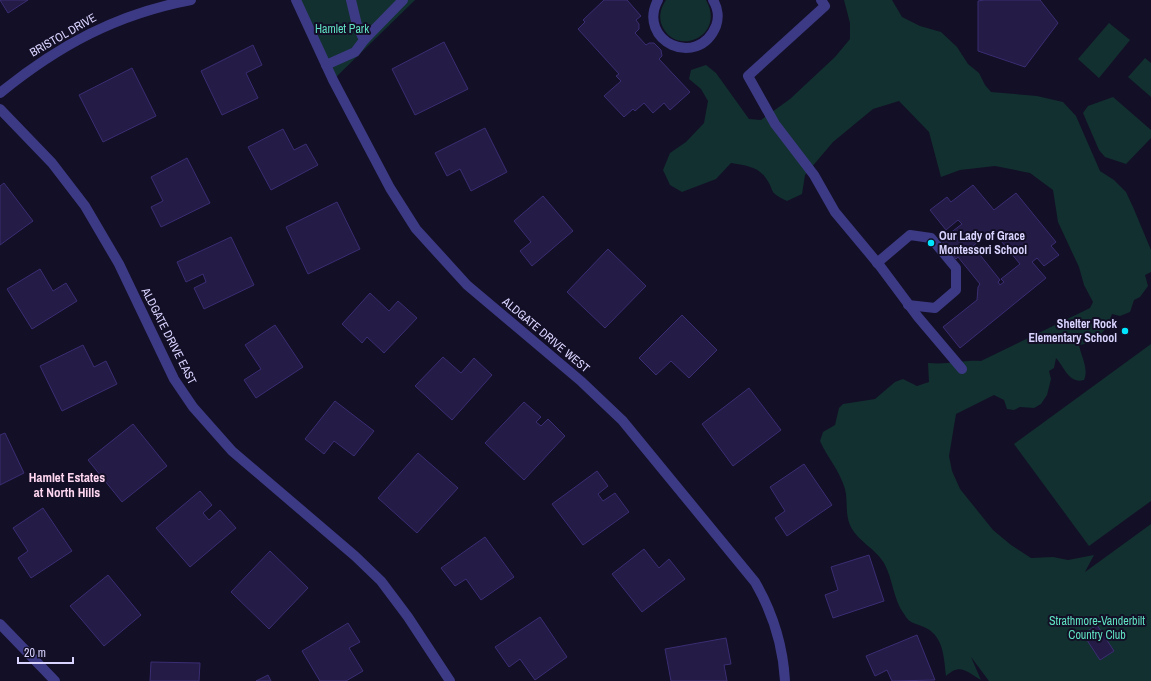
<svg xmlns="http://www.w3.org/2000/svg" width="1151" height="681" viewBox="0 0 1151 681" font-family="'Archivo Narrow',sans-serif">
  <style>
    .green { fill: #12302f }
    .building { fill: #241b47; stroke: #3b2d73; fill-rule: evenodd }
    .lines { fill: none; stroke-linecap: round; stroke-linejoin: round }
    .minor { stroke: #3d3a85; stroke-width: 10 }
    .poi-dot { fill: #00e5ff; stroke: #130f26; stroke-width: 1.5 }
    .labels { text-anchor: middle; stroke-width: 4; stroke-linejoin: round; paint-order: stroke }
    .park-label { font-size: 12px; fill: #5fe0c0; stroke: #130f26 }
    .street-label { font-size: 12px; fill: #d9d4ff; stroke: #130f26 }
    .poi-label { font-size: 12px; font-weight: bold; fill: #d9d4ff; stroke: #130f26; text-anchor: start }
    .neighbourhood-label { font-size: 13px; font-weight: bold; fill: #ffd6f0; stroke: #130f26 }
  </style>
  <rect width="100%" height="100%" fill="#130f26"/>
  <g class="green">
    <polygon points="296,0 415,0 333,80"/>
    <path d="M666 0H706C727 37 673 59 661 23 659 15 661 7 666 0Z"/>
    <path d="M844 0H892L902 17 920 26 941 32 957 47 968 64 979 73 985 85 991 92 1037 96 1063 102 1076 116 1100 171 1114 180 1126 192 1133 207 1151 250V272L1145 275 1148 286 1140 297 1134 300 1130 312 1120 316 1112 314C1107 330 1097 343 1079 345 1081 356 1089 369 1084 380 1069 384 1065 368 1056 358L1054 368 1049 371 1051 379 1047 395 1041 404 1034 408 1020 407 1014 410 1007 409 1004 400 994 395 956 414 949 456 952 471 960 489 993 530 1011 545 1031 558 1053 557 1068 560 1094 555 1085 572 1151 524V681H989L971 657 981 680C966 671 960 663 946 676 944 659 944 637 926 628 917 623 910 625 904 614 893 599 893 579 884 563 875 548 857 541 850 525 845 514 848 500 845 489 840 471 827 457 820 441L823 432 835 425 839 408 843 404 875 399 895 382 903 379 917 386 929 382 928 363C948 365 962 360 981 361L1090 308 1093 302 1084 285 1079 267 1058 222 1053 190 1030 173 995 166 960 170 941 177 929 132 899 101 873 109 833 142 805 175 802 194 787 201C766 191 776 191 765 177 757 166 743 165 731 163L716 179 682 192 670 185 663 170 670 153 686 142 704 123 708 101 701 89 689 79 691 70 706 65 716 73 749 119 761 120 790 99 835 57 850 39V23Z"/>
    <polygon points="1109,23 1130,40 1099,78 1078,59"/>
    <polygon points="1145,58 1151,63 1151,97 1128,77"/>
    <polygon points="1113,97 1151,130 1151,138 1126,164 1105,157 1099,150 1083,113 1088,106"/>
    <polygon points="1151,344 1151,501 1089,546 1014,444"/>
  </g>
  <g class="building">
    <polygon points="0,0 28,0 8,13"/>
    <polygon points="604,0 627,0 641,16 636,20 639,24 639,29 635,33 646,45 649,43 654,43 661,50 662,56 659,59 690,92 670,110 664,103 653,113 644,103 635,111 633,109 624,117 604,96 621,81 616,76 619,74 578,29 585,22 583,20"/>
    <polygon points="984,0 1040,0 1058,23 1025,67 978,51 978,1"/>
    <polygon points="444,42 468,89 415,115 392,69"/>
    <polygon points="253,45 262,65 246,73 258,98 222,115 201,71"/>
    <polygon points="132,68 156,116 103,142 79,95"/>
    <polygon points="485,128 507,172 471,191 460,169 447,176 435,153"/>
    <polygon points="283,129 294,150 306,144 318,165 271,190 248,147"/>
    <polygon points="187,158 210,203 161,227 151,207 163,201 151,177"/>
    <polygon points="4,183 33,221 0,245 0,186"/>
    <path d="M973 185 994 210 1016 193 1056 242 1051 246 1059 255 1044 266 1037 258 1032 262 1046 278 960 348 943 327 977 300 978 287 980 284 958 257 956 259 941 240 962 224 958 220 946 230 930 210 947 197 951 202ZM992 230 1020 264 1001 279 1004 282 1000 285 998 282 1000 280 973 246Z"/>
    <polygon points="543,196 573,231 532,266 520,251 531,242 514,221"/>
    <polygon points="337,202 360,249 308,274 286,227"/>
    <polygon points="231,237 254,285 204,309 194,288 206,282 203,274 186,282 177,262"/>
    <polygon points="608,249 646,286 605,328 567,292"/>
    <polygon points="40,269 53,291 66,283 77,301 32,329 7,289"/>
    <polygon points="370,293 389,311 398,301 417,318 384,353 367,337 362,343 342,324"/>
    <polygon points="682,315 717,350 689,378 671,361 656,375 639,358"/>
    <polygon points="275,325 303,367 256,398 244,380 261,369 245,345"/>
    <polygon points="83,345 94,367 106,361 117,384 62,411 40,366"/>
    <polygon points="443,357 461,373 474,358 492,375 452,420 415,386"/>
    <polygon points="749,388 781,430 733,466 702,424"/>
    <polygon points="335,401 374,431 354,456 334,441 324,454 305,439"/>
    <polygon points="524,402 541,417 536,422 541,426 548,419 565,436 524,480 485,443"/>
    <polygon points="133,424 167,466 122,502 88,460"/>
    <polygon points="5,433 24,473 0,485 0,435"/>
    <polygon points="418,453 458,488 417,533 378,498"/>
    <polygon points="804,464 832,505 787,536 775,518 785,511 770,487"/>
    <polygon points="597,471 608,486 598,494 603,501 615,493 629,512 583,545 552,504"/>
    <polygon points="200,491 212,505 203,513 209,520 220,510 236,528 190,567 156,528"/>
    <polygon points="43,508 72,551 31,578 18,558 28,551 13,528"/>
    <polygon points="485,537 514,577 481,600 466,579 455,586 441,568"/>
    <polygon points="644,549 659,568 669,559 685,579 642,612 612,574"/>
    <polygon points="270,551 308,588 269,629 231,592"/>
    <polygon points="869,555 884,601 833,618 825,595 838,590 831,567"/>
    <polygon points="108,575 141,615 104,646 70,606"/>
    <polygon points="540,617 567,657 535,680 520,659 509,667 495,647"/>
    <polygon points="348,623 360,642 349,648 363,671 346,681 320,681 302,651"/>
    <polygon points="1097,625 1114,651 1100,660 1083,634"/>
    <polygon points="917,635 935,680 892,681 887,670 875,676 866,656"/>
    <polygon points="726,638 731,664 724,665 727,681 671,681 665,649"/>
    <polygon points="151,662 200,663 199,681 150,681"/>
    <polygon points="268,675 271,681 256,681"/>
  </g>
  <g class="lines">
    <g class="minor">
      <path d="M296 0 333 80 390 188 416 229 467 285 582 382 622 420 755 582C773 613 783 645 785 681"/>
      <path d="M658 0C636 41 698 70 716 26 719 18 718 8 713 0"/>
      <polyline points="821,0 825,6 748,76 775,124 814,175 835,212 880,266 918,317 962,369"/>
      <polyline points="364,40 403,0"/>
      <polyline points="326,65 355,52 364,40 357,25 351,0"/>
      <path d="M0 93C59 45 117 14 191 0"/>
      <polyline points="0,109 52,163 85,206 119,264 174,379 193,407 232,451 355,556 381,581 408,617 450,681"/>
      <polyline points="877,263 910,235 931,238 956,268 956,290 935,308 908,305"/>
      <polyline points="0,624 55,681"/>
    </g>
  </g>
  <g class="poi-dot">
    <circle cx="931" cy="243" r="4"/>
    <circle cx="1125" cy="331" r="4"/>
  </g>
  <g class="labels">
    <g class="park-label">
      <text x="342" y="33">Hamlet Park</text>
      <text x="1097" y="625">Strathmore-Vanderbilt<tspan x="1097" dy="14">Country Club</tspan></text>
    </g>
    <g class="street-label">
      <text transform="translate(63 35) rotate(-30)" y="4">BRISTOL DRIVE</text>
      <text transform="translate(546 335) rotate(40)" y="4">ALDGATE DRIVE WEST</text>
      <text transform="translate(169 336) rotate(63)" y="4">ALDGATE DRIVE EAST</text>
    </g>
    <g class="poi-label">
      <text x="939" y="240">Our Lady of Grace<tspan x="939" dy="14">Montessori School</tspan></text>
      <text x="1117" y="328" text-anchor="end">Shelter Rock<tspan x="1117" dy="14">Elementary School</tspan></text>
    </g>
    <g class="neighbourhood-label">
      <text x="67" y="482">Hamlet Estates<tspan x="67" dy="15">at North Hills</tspan></text>
    </g>
  </g>
  <path d="M18 657v6h55v-6" fill="none" stroke="#d9d4ff" stroke-width="2"/>
  <text x="24" y="657" font-size="12" fill="#d9d4ff" stroke="#130f26" stroke-width="3" paint-order="stroke">20 m</text>
</svg>
